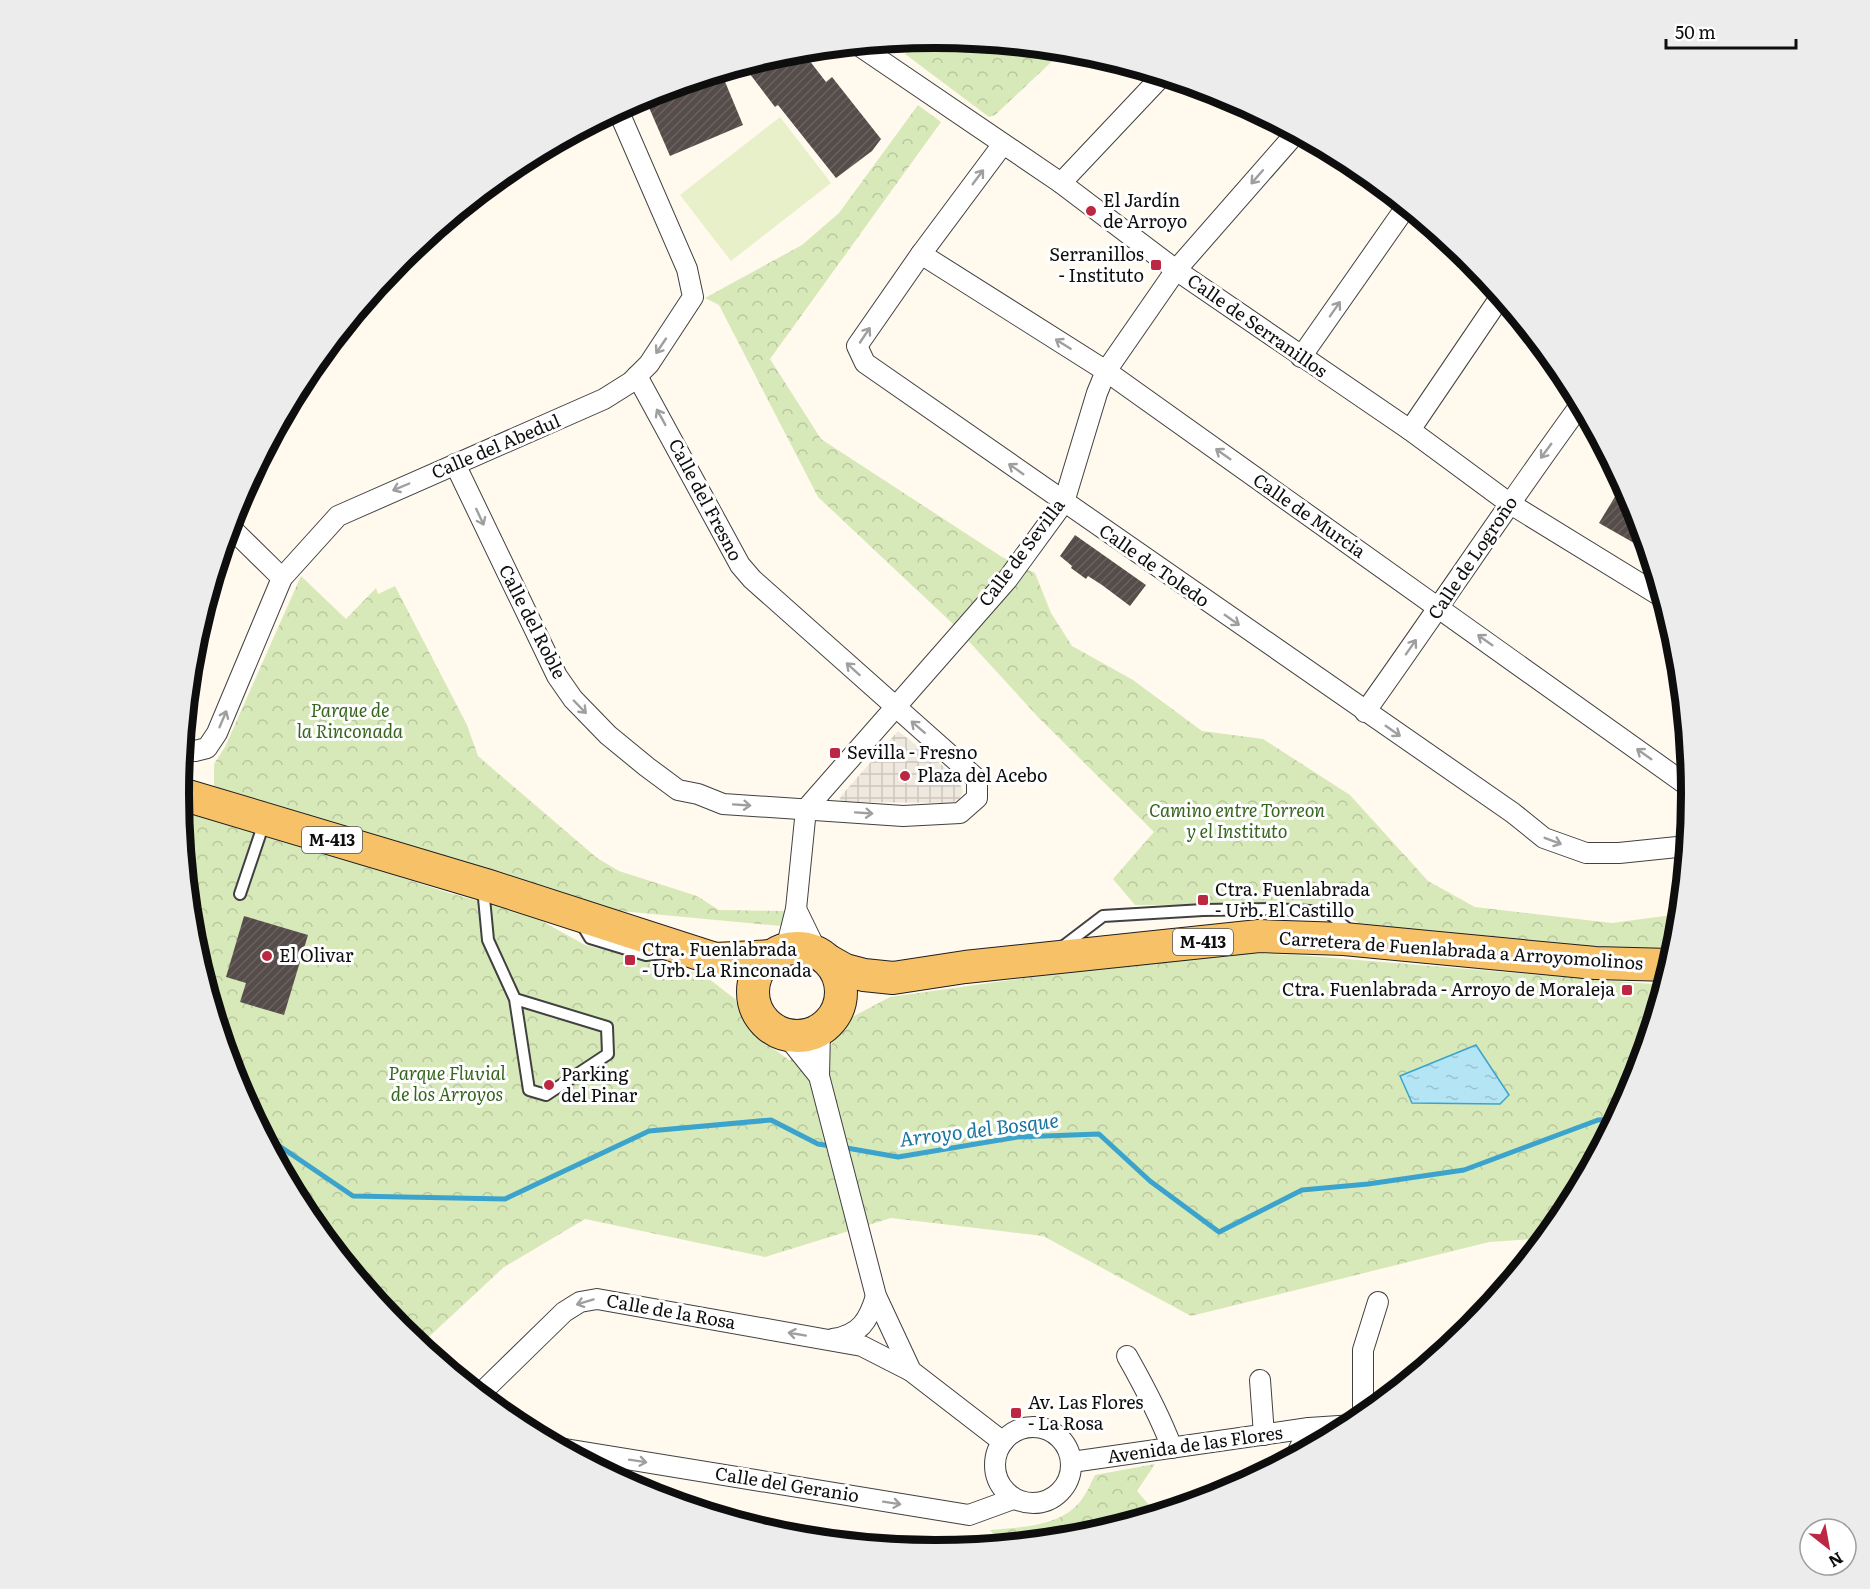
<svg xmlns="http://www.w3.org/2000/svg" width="1870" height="1589" viewBox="0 0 1870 1589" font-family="Literata,serif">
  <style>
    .park { fill: url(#park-crowns) }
    .pitch { fill: #e8f0ca }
    .plaza { fill: url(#plaza-grid) }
    .water { fill: url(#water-ripples); stroke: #3ca4cc; stroke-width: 1.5 }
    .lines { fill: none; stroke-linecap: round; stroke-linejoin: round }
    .stream { stroke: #3ca4cc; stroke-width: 5 }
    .building { fill: url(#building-hatch) }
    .service-casing { stroke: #414141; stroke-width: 14 }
    .minor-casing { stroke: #414141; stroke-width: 22 }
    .primary-casing { stroke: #1f1f1f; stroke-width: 34 }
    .service { stroke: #fff; stroke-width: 10 }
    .minor { stroke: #fff; stroke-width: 20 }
    .primary { stroke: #f7c167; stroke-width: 32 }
    .oneway { stroke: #9f9f9f }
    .poi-dot { fill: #bc2741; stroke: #fff; stroke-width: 2 }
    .labels { text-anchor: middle; stroke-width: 6; stroke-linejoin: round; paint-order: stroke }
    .shield { fill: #fff; stroke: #565656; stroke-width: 1.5 }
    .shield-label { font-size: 16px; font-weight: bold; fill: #0e0e0e }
    .poi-label { font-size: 18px; fill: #0e0e0e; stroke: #fff; text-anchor: start }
    .street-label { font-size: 18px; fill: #0e0e0e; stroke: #fff }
    .park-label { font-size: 18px; font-style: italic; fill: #36651e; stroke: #fff }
    .water-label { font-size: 20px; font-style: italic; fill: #18759e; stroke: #fff }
    .rim { fill: none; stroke: #0e0e0e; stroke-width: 8 }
  </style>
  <defs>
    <pattern id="park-crowns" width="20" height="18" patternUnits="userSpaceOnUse" patternTransform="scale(1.5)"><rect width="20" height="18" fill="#d8e9b9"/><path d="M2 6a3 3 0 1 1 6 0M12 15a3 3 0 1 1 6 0" fill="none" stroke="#b8c79e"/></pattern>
    <pattern id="plaza-grid" width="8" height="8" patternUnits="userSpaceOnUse" patternTransform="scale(1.5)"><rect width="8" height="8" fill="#efe8de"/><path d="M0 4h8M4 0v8" fill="none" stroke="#ccc6bd"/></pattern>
    <pattern id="water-ripples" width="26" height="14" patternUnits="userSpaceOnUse" patternTransform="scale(1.5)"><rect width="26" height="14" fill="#b4e5f5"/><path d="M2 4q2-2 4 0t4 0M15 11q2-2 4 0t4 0" fill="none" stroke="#9ac3d1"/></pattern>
    <pattern id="building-hatch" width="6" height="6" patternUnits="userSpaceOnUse" patternTransform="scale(1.5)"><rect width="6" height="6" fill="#564d4a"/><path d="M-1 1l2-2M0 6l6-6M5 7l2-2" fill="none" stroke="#696260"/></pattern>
  </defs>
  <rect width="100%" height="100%" fill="#fff9ee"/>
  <g class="park">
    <polygon points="935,38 1064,50 995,115 989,117 905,54 919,39"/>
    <polygon points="918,105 941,122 770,359 821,439 1002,557 1035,573 1051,613 1072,646 1133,680 1202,731 1263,739 1350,795 1428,881 1475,907 1612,923 1680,914 1675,949 1566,947 1373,930 1322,904 1135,905 1113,879 1154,832 1039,718 952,623 818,497 719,305 705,298 802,245 839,213"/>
    <polygon points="301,576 346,619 376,588 378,594 395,586 467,725 478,756 597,858 619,871 697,896 719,910 786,911 781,926 610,910 214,786 214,764 225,747"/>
    <polygon points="179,805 449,893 531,915 585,945 704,975 735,999 755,1035 789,1060 830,1049 839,1024 890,997 1133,963 1247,953 1297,955 1664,985 1634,1085 1564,1215 1546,1238 1489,1242 1191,1316 1043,1236 891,1218 765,1257 585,1219 504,1267 419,1346 399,1330 305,1215 235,1084 192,942"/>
    <path d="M1155 1464 1137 1491 1157 1514 1082 1537 1002 1545 990 1530C1022 1527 1065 1527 1084 1496 1089 1489 1091 1482 1095 1475Z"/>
  </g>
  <polygon class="pitch" points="780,117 831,183 731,261 680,195"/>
  <polygon class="plaza" points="898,731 942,765 961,786 963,792 959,800 950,803 843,802 839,801 841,796"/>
  <polygon class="water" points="1476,1045 1509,1095 1500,1104 1412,1103 1400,1076"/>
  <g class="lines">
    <g class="stream">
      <polyline points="261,1131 272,1141 353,1196 505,1199 649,1131 771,1120 818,1144 831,1146"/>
      <polyline points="841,1147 898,1157 1018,1137 1099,1134 1150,1181 1219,1232 1302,1190 1368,1184 1464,1170 1598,1120 1616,1119"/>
    </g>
  </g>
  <g class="building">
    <polygon points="802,51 826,82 832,77 881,139 872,151 836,178 778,105 775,107 743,65 788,52"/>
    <polygon points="721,72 743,125 670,156 644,96"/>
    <polygon points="1616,495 1635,507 1642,530 1634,543 1599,523"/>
    <polygon points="1075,535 1146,585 1130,606 1102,585 1088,576 1086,579 1071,568 1072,566 1060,556"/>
    <polygon points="244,916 308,935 284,1015 240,1002 246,983 226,977"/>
  </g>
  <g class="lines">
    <g class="service-casing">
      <g id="service">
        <polyline points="486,889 484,898 488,940 515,999 529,1090 546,1095 608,1054 607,1027 515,999"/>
        <polyline points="240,894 265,820"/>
        <polyline points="581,923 590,938 646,955 663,953"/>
        <polyline points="1061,948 1103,916 1203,910 1273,909 1328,912 1351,932"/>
      </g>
    </g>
    <g class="minor-casing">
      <g id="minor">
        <polyline points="858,45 1061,183 1176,270 1410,430 1509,503 1662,597"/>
        <polyline points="1003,144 921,254 857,346 865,363 1513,813 1544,838 1586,853 1619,853 1687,846"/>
        <polyline points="1061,183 1162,76"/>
        <polyline points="921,254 1106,371 1691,788"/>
        <polyline points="1301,357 1406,207"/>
        <polyline points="1410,430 1501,296"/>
        <polyline points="455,464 557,676 573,699 608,735 647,767 678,790 698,794 723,804 903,816 960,813 977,798 977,779 752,579 740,565 637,376"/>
        <polyline points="229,526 282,578"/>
        <path d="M1365 712C1438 610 1507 505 1581 404"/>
        <polyline points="183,748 195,751 207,748 217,733 282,578 338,516 604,399 631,382 649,364 693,297 687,269 618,110"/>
        <polyline points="796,909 817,952"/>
        <polyline points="786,949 796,909 806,809 1007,580 1064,502 1097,393 1106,371 1176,270 1296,133"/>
        <polyline points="820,1030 819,1076 876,1296 911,1371 1003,1442"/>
        <polyline points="786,1035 819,1076"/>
        <path d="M833 1339C860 1335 869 1320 876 1296"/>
        <path d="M1127 1356C1144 1386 1160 1416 1172 1448"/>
        <polyline points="1260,1380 1264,1435"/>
        <polyline points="479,1395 564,1312 580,1302 597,1299 862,1346 911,1371"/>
        <polyline points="1363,1418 1363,1350 1378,1302"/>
        <circle cx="1033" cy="1465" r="38"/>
        <polyline points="559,1448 969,1515 1013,1499"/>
        <polyline points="1296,1456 1309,1428"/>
        <polyline points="1072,1462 1309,1428 1354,1425"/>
      </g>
    </g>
    <g class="primary-casing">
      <g id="primary">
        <polyline points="178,793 486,885 715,959 772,956"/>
        <circle cx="797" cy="992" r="44"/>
        <polyline points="829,961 845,970 864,975 893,978 965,967 1259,936 1344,939 1595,963 1671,965"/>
      </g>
    </g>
    <use href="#service" class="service"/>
    <use href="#minor" class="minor"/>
    <use href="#primary" class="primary"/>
  </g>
  <defs><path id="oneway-shaft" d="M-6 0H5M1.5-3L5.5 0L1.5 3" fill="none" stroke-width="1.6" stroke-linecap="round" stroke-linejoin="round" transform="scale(1.5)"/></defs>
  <g class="oneway">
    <use href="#oneway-shaft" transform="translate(978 177) rotate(-53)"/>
    <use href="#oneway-shaft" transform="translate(1257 177) rotate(131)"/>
    <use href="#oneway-shaft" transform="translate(1335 309) rotate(-55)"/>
    <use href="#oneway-shaft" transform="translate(865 335) rotate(-56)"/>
    <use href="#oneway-shaft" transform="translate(1063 344) rotate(-148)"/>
    <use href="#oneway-shaft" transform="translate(661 346) rotate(124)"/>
    <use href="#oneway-shaft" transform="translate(661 417) rotate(-119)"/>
    <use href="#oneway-shaft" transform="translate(1546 451) rotate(126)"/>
    <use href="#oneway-shaft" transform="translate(1223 454) rotate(-145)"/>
    <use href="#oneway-shaft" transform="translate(1016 469) rotate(-145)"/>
    <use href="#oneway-shaft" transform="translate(401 487) rotate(157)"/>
    <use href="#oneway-shaft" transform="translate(480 517) rotate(65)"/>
    <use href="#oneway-shaft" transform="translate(1232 620) rotate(35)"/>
    <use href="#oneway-shaft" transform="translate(1485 640) rotate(-145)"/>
    <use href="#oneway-shaft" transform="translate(1411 647) rotate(-55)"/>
    <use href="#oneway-shaft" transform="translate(853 669) rotate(-138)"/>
    <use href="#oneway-shaft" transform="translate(580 707) rotate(46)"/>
    <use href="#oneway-shaft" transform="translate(223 719) rotate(-67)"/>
    <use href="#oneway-shaft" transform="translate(918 727) rotate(-139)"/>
    <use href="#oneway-shaft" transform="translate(1393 731) rotate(35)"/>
    <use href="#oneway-shaft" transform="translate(1644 754) rotate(-145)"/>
    <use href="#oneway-shaft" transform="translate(742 805) rotate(4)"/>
    <use href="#oneway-shaft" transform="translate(864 813) rotate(4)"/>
    <use href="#oneway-shaft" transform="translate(1553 841) rotate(21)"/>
    <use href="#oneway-shaft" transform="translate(585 1302) rotate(163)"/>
    <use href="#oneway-shaft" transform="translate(797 1334) rotate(-170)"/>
    <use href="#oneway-shaft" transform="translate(638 1461) rotate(9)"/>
    <use href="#oneway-shaft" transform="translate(892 1503) rotate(9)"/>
  </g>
  <g class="poi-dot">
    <circle cx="1091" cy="211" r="6"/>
    <rect x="1150" y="259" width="12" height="12" rx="3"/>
    <rect x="829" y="747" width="12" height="12" rx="3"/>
    <circle cx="905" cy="776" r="6"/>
    <rect x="1197" y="894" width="12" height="12" rx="3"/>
    <circle cx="267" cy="956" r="6"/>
    <rect x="624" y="954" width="12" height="12" rx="3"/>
    <rect x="1621" y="984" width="12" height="12" rx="3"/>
    <circle cx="549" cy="1085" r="6"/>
    <rect x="1010" y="1407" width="12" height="12" rx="3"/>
  </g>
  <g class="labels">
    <g class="shield">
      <rect x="302" y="827" width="60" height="26" rx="4.5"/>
      <rect x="1173" y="929" width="60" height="26" rx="4.5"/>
    </g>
    <g class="shield-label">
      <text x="332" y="846">M-413</text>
      <text x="1203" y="948">M-413</text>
    </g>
    <g class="poi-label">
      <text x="1103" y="207">El Jardín<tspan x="1103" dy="21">de Arroyo</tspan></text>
      <text x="1144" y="261" text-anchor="end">Serranillos<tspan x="1144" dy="21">- Instituto</tspan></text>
      <text x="847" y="759">Sevilla - Fresno</text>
      <text x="917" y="782">Plaza del Acebo</text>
      <text x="1215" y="896">Ctra. Fuenlabrada<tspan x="1215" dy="21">- Urb. El Castillo</tspan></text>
      <text x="642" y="956">Ctra. Fuenlabrada<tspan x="642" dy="21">- Urb. La Rinconada</tspan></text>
      <text x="279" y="962">El Olivar</text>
      <text x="1615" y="996" text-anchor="end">Ctra. Fuenlabrada - Arroyo de Moraleja</text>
      <text x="561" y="1081">Parking<tspan x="561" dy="21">del Pinar</tspan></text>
      <text x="1028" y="1409">Av. Las Flores<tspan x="1028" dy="21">- La Rosa</tspan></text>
    </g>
    <g class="street-label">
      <text transform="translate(1257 326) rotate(35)" y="6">Calle de Serranillos</text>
      <text transform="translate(496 447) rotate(-23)" y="6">Calle del Abedul</text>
      <text transform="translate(705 500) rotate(62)" y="6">Calle del Fresno</text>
      <text transform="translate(1309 516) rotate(35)" y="6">Calle de Murcia</text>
      <text transform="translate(1022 553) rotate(-53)" y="6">Calle de Sevilla</text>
      <text transform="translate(1473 558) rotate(-56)" y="6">Calle de Logroño</text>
      <text transform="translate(1154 566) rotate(35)" y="6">Calle de Toledo</text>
      <text transform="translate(532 622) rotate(63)" y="6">Calle del Roble</text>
      <text transform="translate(1461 951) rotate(4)" y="6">Carretera de Fuenlabrada a Arroyomolinos</text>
      <text transform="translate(671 1312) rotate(10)" y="6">Calle de la Rosa</text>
      <text transform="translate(1195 1445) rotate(-8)" y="6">Avenida de las Flores</text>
      <text transform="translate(787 1485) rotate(9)" y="6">Calle del Geranio</text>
    </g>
    <g class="park-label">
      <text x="350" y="717">Parque de<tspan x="350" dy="21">la Rinconada</tspan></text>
      <text x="1237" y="817">Camino entre Torreon<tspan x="1237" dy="21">y el Instituto</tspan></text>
      <text x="447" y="1080">Parque Fluvial<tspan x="447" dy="21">de los Arroyos</tspan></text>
    </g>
    <g class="water-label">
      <text transform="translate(979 1130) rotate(-7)" y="7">Arroyo del Bosque</text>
    </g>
  </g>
  <path d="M0 0H1870V1589H0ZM189 794a746 746 0 1 1 1492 0a746 746 0 1 1-1492 0Z" fill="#ececec" fill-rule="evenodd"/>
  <path class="rim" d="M189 794a746 746 0 1 1 1492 0a746 746 0 1 1-1492 0Z"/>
  <g transform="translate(1828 1547) rotate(149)"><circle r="28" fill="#ffffff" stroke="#9f9f9f" stroke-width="1.5"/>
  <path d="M0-4.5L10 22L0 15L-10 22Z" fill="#bc2741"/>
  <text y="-9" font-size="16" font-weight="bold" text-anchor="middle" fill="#0e0e0e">N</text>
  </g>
  <path d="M1666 39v9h130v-9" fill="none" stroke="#0e0e0e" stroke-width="3"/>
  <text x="1675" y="39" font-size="18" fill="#0e0e0e" stroke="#ffffff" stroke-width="4.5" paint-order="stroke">50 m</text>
</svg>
